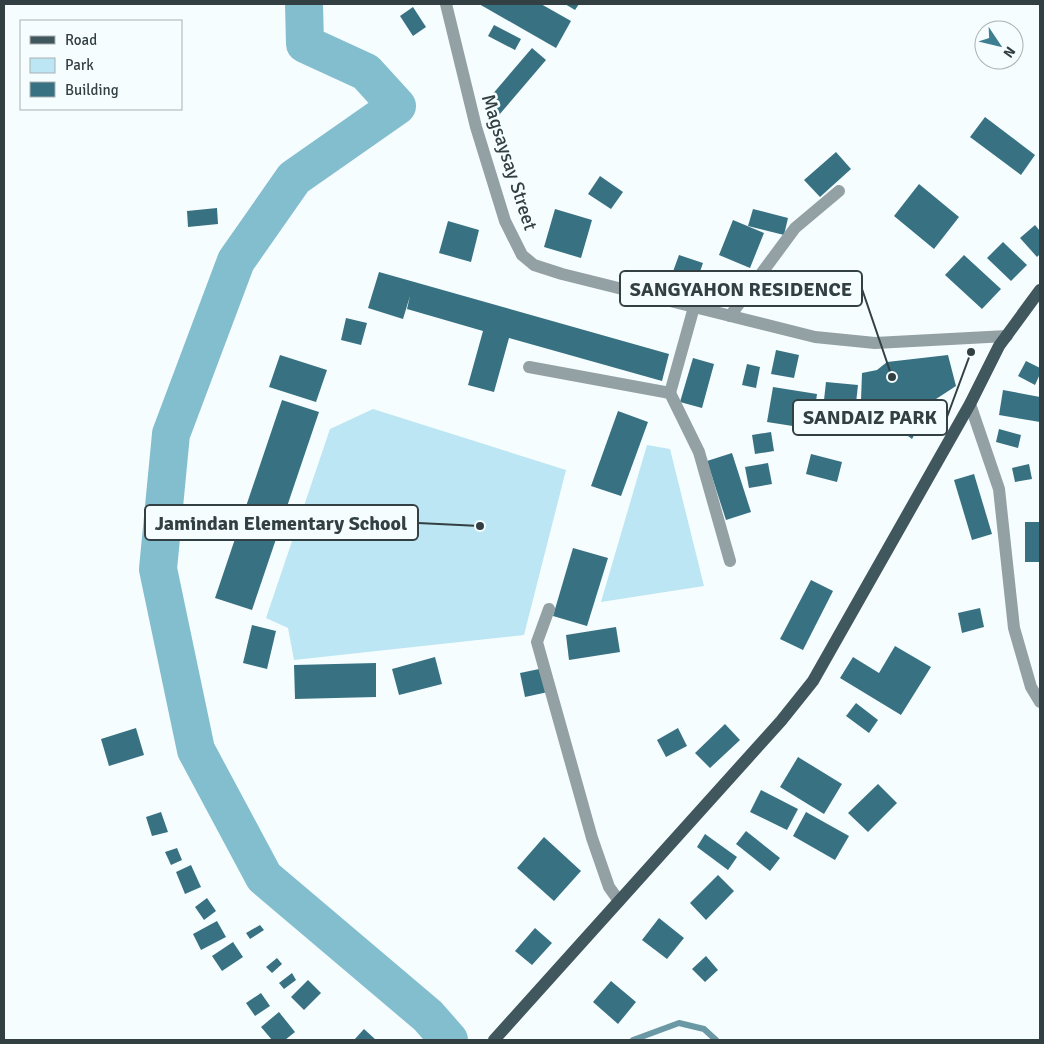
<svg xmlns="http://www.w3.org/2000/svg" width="1044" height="1044" viewBox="0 0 1044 1044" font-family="Signika,sans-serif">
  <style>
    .green { fill: #bce6f3 }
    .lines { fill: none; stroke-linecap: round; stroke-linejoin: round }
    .stream { stroke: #6b98a5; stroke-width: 6 }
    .river { stroke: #83becf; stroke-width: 38 }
    .building { fill: #387282 }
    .minor { stroke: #93a1a5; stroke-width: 12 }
    .major { stroke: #40575e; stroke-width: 12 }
    .labels { text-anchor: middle; stroke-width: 5; stroke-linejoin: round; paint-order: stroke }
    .street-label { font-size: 19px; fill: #323f43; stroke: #f6fdff }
    .leader { fill: none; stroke: #323f43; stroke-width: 2 }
    .callout-dot { fill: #323f43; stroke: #f6fdff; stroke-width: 2 }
    .callout { fill: #f6fdff; stroke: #323f43; stroke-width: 2 }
    .callout-label { font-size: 20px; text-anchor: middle; font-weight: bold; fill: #323f43 }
  </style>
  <rect width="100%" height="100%" fill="#f6fdff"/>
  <g class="green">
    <polygon points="373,409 566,470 524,635 294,660 288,628 266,618 330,429"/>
    <polygon points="647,445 670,449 704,586 601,602"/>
  </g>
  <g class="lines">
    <polyline class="stream" points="633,1040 679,1023 704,1029 716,1040"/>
    <polyline class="river" points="304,4 305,44 366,72 397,106 294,178 236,261 171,434 158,569 196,750 264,877 428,1016 449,1040"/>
  </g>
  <g class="building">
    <polygon points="479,4 541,4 571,21 556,48"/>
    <polygon points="565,4 579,4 575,10"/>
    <polygon points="413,7 426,27 413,36 400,16"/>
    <polygon points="494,25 521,39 515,50 488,36"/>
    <polygon points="532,48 546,60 499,115 485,103"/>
    <polygon points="985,117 1035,155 1021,175 970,137"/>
    <polygon points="836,152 851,169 820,197 804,180"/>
    <polygon points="600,176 623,192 611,209 588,194"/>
    <polygon points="919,184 959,217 934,249 894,216"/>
    <polygon points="217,208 218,224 188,227 187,211"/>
    <polygon points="555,209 592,220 581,258 544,247"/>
    <polygon points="753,209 788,218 784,235 748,226"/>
    <polygon points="733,220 764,233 750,268 719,255"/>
    <polygon points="448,221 479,230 471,262 439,253"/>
    <polygon points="1035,225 1040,231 1040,254 1037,257 1020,238"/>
    <polygon points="1003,242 1027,265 1011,281 987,258"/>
    <polygon points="679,255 703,263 695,286 671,277"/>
    <polygon points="964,255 1001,289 982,309 945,275"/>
    <polygon points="379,272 669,354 662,381 509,338 494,392 468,385 483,331 407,309 410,296 403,319 368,308"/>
    <polygon points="346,318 367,323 361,345 341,340"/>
    <polygon points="776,350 799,355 794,378 771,374"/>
    <polygon points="280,355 327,370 316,402 269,387"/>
    <polygon points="948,355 956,386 933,401 912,439 884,418 886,413 861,400 862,373 877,370 887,362"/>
    <polygon points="693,358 714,364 702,408 680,402"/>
    <polygon points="1026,361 1040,368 1040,374 1035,385 1018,376"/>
    <polygon points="747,364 760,367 756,388 742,385"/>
    <polygon points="826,382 858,385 855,412 823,409"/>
    <polygon points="773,387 817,394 812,429 767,422"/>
    <polygon points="1003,390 1040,397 1040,422 999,415"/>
    <polygon points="282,400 319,412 252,610 215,598"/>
    <polygon points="938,407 948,412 943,424 933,420"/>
    <polygon points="618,411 648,422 621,496 591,486"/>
    <polygon points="999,429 1021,435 1018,448 996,442"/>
    <polygon points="771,432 774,451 755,454 752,435"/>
    <polygon points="732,453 751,512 726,520 707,461"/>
    <polygon points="811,454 842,462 837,482 806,474"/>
    <polygon points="768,463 772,484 749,488 745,467"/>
    <polygon points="1029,464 1032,479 1015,482 1012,468"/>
    <polygon points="974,474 992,534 972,540 954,480"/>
    <rect x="1025" y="522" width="15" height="40"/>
    <polygon points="573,548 608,558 587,626 553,616"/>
    <polygon points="811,580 833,591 803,650 780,639"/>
    <polygon points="980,608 984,627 962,633 958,613"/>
    <polygon points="252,625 276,631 267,669 243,663"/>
    <polygon points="616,627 620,652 569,660 566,635"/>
    <polygon points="895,646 931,667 901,715 840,678 853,657 879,673"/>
    <polygon points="435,657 442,684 399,695 392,669"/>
    <polygon points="376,663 376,697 295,699 294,665"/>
    <polygon points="544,668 548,692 525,697 520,673"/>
    <polygon points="856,703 878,720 869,733 846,716"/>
    <polygon points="725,724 740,740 710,768 695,753"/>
    <polygon points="136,728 144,755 109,766 101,739"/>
    <polygon points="678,728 687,746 666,757 657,740"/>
    <polygon points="798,757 842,784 824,814 780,787"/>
    <polygon points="878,784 897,803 868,832 848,813"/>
    <polygon points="761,790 798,809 787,830 750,812"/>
    <polygon points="161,812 168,832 152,836 146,817"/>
    <polygon points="806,812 849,836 835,860 793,836"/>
    <polygon points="746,831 780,858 770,871 736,844"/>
    <polygon points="705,834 737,857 728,870 697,847"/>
    <polygon points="544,837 581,871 554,901 517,868"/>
    <polygon points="177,848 182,860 171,865 165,852"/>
    <polygon points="191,865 201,887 185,894 176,872"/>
    <polygon points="718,875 734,891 706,920 690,903"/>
    <polygon points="207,898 216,911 204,920 195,907"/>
    <polygon points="659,918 684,938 667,959 642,940"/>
    <polygon points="217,921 226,937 201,950 193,934"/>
    <polygon points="260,925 264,930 250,939 246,933"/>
    <polygon points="535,928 552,943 532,965 515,951"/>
    <polygon points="233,942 243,957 222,971 212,956"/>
    <polygon points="706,956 718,970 705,982 692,969"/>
    <polygon points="277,958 282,964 272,973 266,967"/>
    <polygon points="292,973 296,980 284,989 279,983"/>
    <polygon points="308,980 321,993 304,1010 291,997"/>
    <polygon points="611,981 636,1002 618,1024 593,1002"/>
    <polygon points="261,993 270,1006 255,1016 246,1003"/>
    <polygon points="279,1012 295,1032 285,1040 272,1040 261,1027"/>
    <polygon points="364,1029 376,1040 354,1040"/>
  </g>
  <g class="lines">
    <g class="minor">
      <polyline points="446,4 476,127 505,221 522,255 534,265 562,274 815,337 875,343 1007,336"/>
      <polyline points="730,316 795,228 839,191"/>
      <polyline points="529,367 670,393 694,307"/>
      <polyline points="670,393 699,452 730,561"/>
      <polyline points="970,404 999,489 1014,628 1031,687 1040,702"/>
      <polyline points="549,609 537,642 592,838 609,887 619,901"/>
    </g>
    <polyline class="major" points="494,1040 781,721 813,681 970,404 999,346 1040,290"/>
  </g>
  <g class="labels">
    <g class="street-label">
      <text transform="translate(510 162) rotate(72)" y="7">Magsaysay Street</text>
    </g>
  </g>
  <path class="leader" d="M892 377L862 289M971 352L947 417M480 526L418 523"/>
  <g class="callout-dot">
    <circle cx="892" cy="377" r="5"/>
    <circle cx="971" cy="352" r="5"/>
    <circle cx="480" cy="526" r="5"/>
  </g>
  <g class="callout">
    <rect x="620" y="271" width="242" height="35" rx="5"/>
    <rect x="793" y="400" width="154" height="35" rx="5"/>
    <rect x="145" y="505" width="273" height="35" rx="5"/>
  </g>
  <g class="callout-label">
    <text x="741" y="296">SANGYAHON RESIDENCE</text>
    <text x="870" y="424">SANDAIZ PARK</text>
    <text x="281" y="530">Jamindan Elementary School</text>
  </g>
  <rect width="1044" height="1044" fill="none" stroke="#323f43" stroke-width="10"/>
  <rect x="20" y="20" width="162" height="90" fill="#f6fdff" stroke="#a8b1b4"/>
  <rect x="30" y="36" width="25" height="8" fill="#40575e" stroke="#a8b1b4"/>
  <text x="65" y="45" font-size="15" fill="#323f43">Road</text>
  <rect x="30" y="58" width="25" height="15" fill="#bce6f3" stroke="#a8b1b4"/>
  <text x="65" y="70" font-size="15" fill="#323f43">Park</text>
  <rect x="30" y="82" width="25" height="15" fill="#387282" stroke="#a8b1b4"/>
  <text x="65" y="95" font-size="15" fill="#323f43">Building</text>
  <g transform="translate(999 45) rotate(125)"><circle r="24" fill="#f6fdff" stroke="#a8b1b4"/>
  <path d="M0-4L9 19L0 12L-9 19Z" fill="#3d7f90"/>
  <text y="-8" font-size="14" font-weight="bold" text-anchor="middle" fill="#323f43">N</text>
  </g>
</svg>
